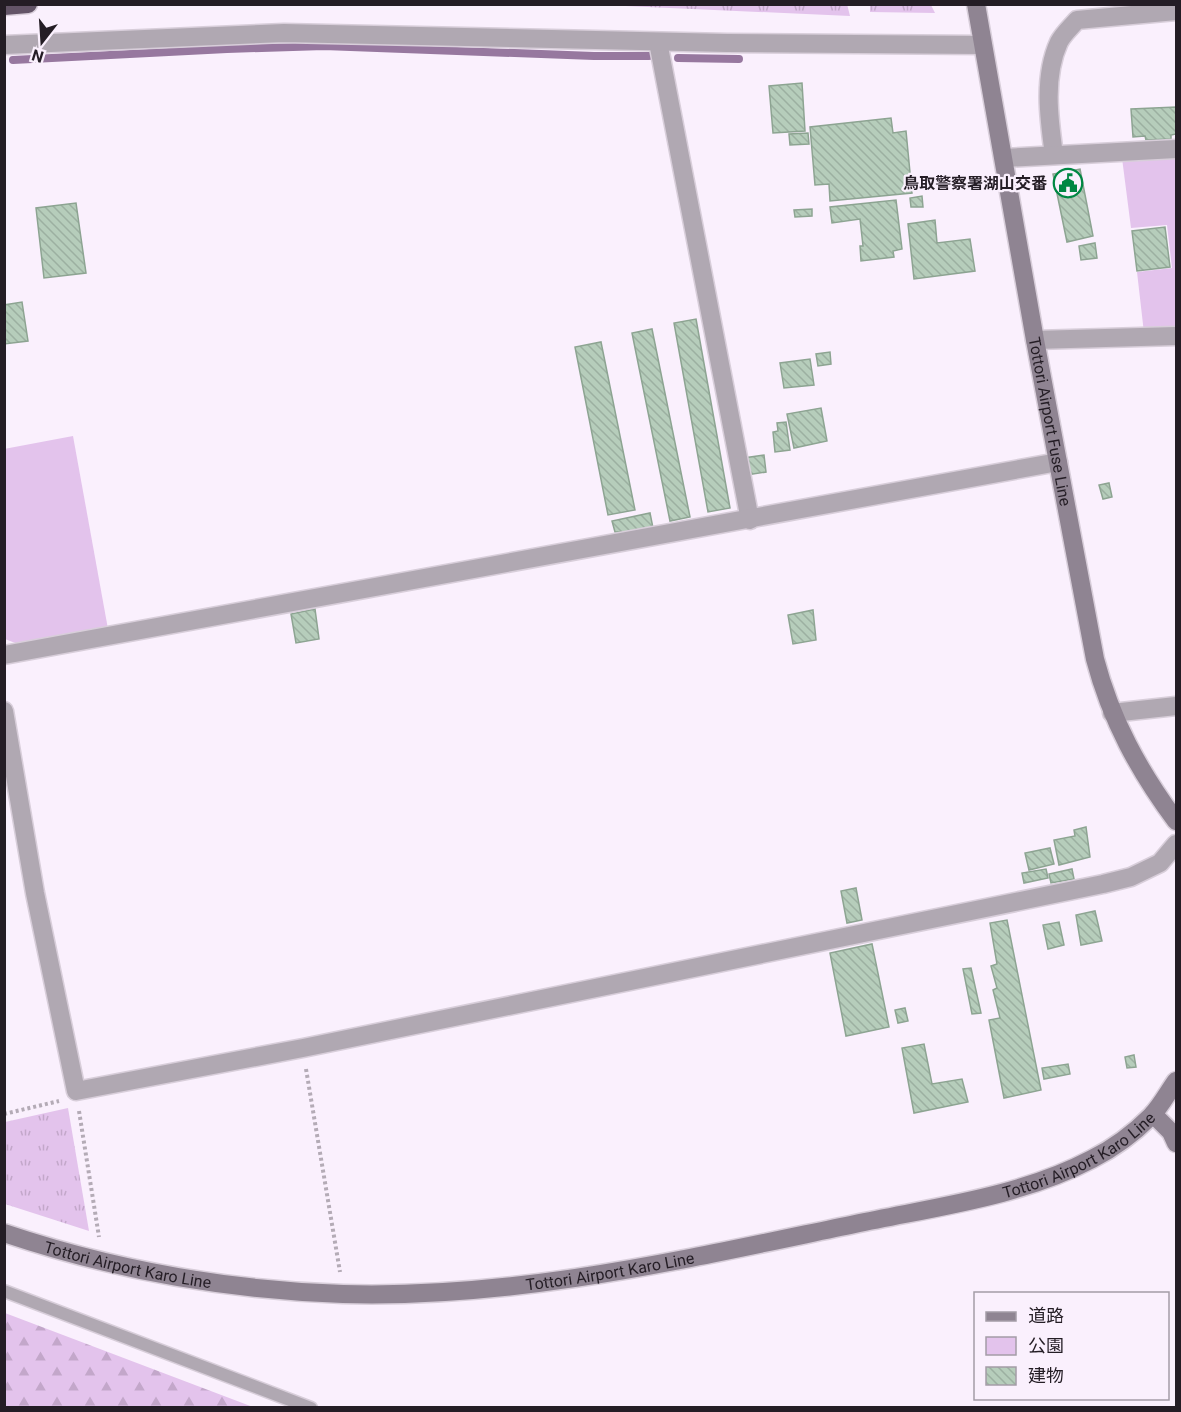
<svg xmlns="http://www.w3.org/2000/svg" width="1181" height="1412" viewBox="0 0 1181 1412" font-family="Roboto,'Noto Sans JP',sans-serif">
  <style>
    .grass { fill: url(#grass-tufts) }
    .forest { fill: url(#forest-firs) }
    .park { fill: #e3c3ec }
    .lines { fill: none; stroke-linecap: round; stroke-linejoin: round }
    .stream { stroke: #97789f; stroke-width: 8 }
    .building { fill: url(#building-back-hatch); stroke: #8da492; stroke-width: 1.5 }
    .lane-casing { stroke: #d8ceda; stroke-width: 15 }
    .street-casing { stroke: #d8ceda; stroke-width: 21 }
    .secondary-casing { stroke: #d8ceda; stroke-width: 21 }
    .highway-casing { stroke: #d8ceda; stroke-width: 21 }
    .path { stroke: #b4abb6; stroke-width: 4; stroke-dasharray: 3 3; stroke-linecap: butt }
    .lane { stroke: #b0a8b2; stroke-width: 12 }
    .street { stroke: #b0a8b2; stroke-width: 18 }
    .secondary { stroke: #8f8492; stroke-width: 18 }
    .highway { stroke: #635467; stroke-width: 18 }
    .labels { text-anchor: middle; stroke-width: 4.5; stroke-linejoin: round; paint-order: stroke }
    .poi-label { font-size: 16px; font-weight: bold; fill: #241d25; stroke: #faf0fd; text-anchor: end }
    .street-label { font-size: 16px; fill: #241d25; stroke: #faf0fd }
  </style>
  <defs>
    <pattern id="grass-tufts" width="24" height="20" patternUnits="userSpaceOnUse" patternTransform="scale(1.5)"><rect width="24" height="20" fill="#e3c3ec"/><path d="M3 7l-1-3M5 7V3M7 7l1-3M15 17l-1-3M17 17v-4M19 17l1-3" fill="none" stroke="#c3a7ca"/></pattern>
    <pattern id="forest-firs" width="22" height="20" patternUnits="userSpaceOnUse" patternTransform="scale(1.5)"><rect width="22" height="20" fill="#e3c3ec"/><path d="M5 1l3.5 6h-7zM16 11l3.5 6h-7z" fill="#c3a7ca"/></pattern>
    <pattern id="building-back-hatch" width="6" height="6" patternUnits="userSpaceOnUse" patternTransform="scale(1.5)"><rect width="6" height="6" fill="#b6cdbb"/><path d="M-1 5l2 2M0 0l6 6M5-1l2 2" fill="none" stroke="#9cb0a1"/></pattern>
  </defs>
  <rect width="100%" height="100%" fill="#faf0fd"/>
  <g class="grass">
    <polygon points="847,4 850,16 603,5 603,4"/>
    <polygon points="870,5 931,5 935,13 870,12"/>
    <polygon points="68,1108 89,1231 5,1204 5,1122"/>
  </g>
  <polygon class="forest" points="4,1313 5,1313 253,1407 5,1407"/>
  <g class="park">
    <polygon points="1176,155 1176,332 1144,333 1137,272 1172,268 1167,225 1131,228 1122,158"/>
    <polygon points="73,436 108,629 23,646 5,639 4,449"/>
  </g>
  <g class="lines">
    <g class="stream">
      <polyline points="678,58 739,59"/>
      <polyline points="13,60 227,49 324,46 594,56 649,56"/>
    </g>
  </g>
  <g class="building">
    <polygon points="802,83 805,131 773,133 769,86"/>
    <polygon points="1176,107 1176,134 1171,135 1171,139 1146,140 1145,136 1133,137 1131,109"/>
    <polygon points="891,118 893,133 906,131 912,193 830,201 829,184 815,185 810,127"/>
    <polygon points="808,133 809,144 790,145 789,134"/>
    <polygon points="1080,169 1093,236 1067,242 1053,174"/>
    <polygon points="922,196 923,207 911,207 910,198"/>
    <polygon points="896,200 902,249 893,251 894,257 861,261 860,246 863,246 860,219 832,223 830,207"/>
    <polygon points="76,203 86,273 44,278 36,208"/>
    <polygon points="812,209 812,216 795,217 794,210"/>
    <polygon points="935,220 937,243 970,239 975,271 914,279 908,224"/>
    <polygon points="1165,227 1170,267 1137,271 1132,231"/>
    <polygon points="1095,243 1097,258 1081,260 1079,246"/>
    <polygon points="22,302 28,341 4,344 4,305"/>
    <polygon points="696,319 730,508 708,512 674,323"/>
    <polygon points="652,329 690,517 670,521 632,333"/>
    <polygon points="601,342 635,510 608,515 575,347"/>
    <polygon points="830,352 831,364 818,366 816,354"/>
    <polygon points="810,359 814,385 784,388 780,363"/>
    <polygon points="821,408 827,441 794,448 787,414"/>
    <polygon points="786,422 790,450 775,452 773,432 778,431 777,423"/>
    <polygon points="764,455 766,472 747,475 744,458"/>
    <polygon points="1109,483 1112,497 1103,499 1099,485"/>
    <polygon points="650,513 653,528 622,533 622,532 615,532 612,521"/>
    <polygon points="315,609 319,639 296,643 291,614"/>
    <polygon points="813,610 816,640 793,644 788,615"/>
    <polygon points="1086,827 1090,857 1059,865 1054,840 1075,836 1074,830"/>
    <polygon points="1050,848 1054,864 1029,870 1025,853"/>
    <polygon points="1046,869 1048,878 1024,883 1022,873"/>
    <polygon points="1072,869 1074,879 1051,883 1049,874"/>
    <polygon points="856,888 862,920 847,923 841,891"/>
    <polygon points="1095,911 1102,941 1081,945 1076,915"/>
    <polygon points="1007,920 1041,1090 1004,1098 989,1020 1000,1018 993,990 997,988 991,966 997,964 990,923"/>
    <polygon points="1059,922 1064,945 1048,949 1043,925"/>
    <polygon points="872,944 889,1027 846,1036 830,953"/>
    <polygon points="971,968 981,1013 972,1014 963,969"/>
    <polygon points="905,1008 908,1021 898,1023 895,1010"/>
    <polygon points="924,1044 932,1084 962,1079 968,1102 914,1113 902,1048"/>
    <polygon points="1134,1055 1136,1067 1127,1068 1125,1057"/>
    <polygon points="1068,1064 1070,1074 1044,1079 1042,1068"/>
  </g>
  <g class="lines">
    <g class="lane-casing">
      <polyline id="lane" points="4,1291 311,1408"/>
    </g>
    <g class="street-casing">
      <g id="street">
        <polyline points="658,42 750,520"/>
        <polyline points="4,45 284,33 727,43 982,45"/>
        <path d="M1054 155C1049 119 1043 77 1059 42 1063 34 1071 27 1077 20L1176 11"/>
        <polyline points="1004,158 1176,149"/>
        <polyline points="1035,340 1176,336"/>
        <polyline points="4,655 1058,462"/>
        <polyline points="4,711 35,893 76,1091 303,1048 1103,884 1131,877 1160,863 1176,844"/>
        <polyline points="1112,713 1176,706"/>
      </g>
    </g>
    <g class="secondary-casing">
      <g id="secondary">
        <path id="s1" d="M976 4 1035 340 1095 659C1111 720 1139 771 1176 821"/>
        <polyline points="1153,1114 1171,1132 1176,1143"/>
        <path id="s2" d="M4 1233C114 1270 227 1290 343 1294 517 1299 686 1259 855 1224 934 1207 1020 1197 1092 1159 1114 1148 1134 1133 1151 1116 1161 1106 1168 1092 1176 1081"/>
      </g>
    </g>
    <g class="highway-casing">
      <polyline id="highway" points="4,6 28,4"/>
    </g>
    <g class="path">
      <polyline points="306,1069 340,1272"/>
      <polyline points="79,1111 99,1237"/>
      <polyline points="4,1114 59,1101"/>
    </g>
    <use href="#lane" class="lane"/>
    <use href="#street" class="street"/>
    <use href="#secondary" class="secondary"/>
    <use href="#highway" class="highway"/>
  </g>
  <defs>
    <g id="civic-ring" transform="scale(1.5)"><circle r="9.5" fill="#faf0fd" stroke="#008743" stroke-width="1.5"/><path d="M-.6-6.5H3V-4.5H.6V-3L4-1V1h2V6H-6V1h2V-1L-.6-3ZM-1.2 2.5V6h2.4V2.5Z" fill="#008743"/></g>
  </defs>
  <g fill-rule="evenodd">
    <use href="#civic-ring" x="1068" y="183"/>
  </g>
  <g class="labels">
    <g class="poi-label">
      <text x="1047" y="189">鳥取警察署湖山交番</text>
    </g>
    <g class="street-label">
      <text dy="6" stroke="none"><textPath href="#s1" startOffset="424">Tottori Airport Fuse Line</textPath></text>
      <text dy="6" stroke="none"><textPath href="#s2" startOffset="1100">Tottori Airport Karo Line</textPath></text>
      <text dy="6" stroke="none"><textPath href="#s2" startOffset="128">Tottori Airport Karo Line</textPath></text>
      <text dy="6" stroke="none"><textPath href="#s2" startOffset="614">Tottori Airport Karo Line</textPath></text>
    </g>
  </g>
  <rect width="1181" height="1412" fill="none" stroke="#241d25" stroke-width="12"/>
  <rect x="974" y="1292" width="195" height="108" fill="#faf0fd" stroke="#a49ca7" stroke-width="1.5"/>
  <rect x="986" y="1312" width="30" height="9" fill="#8f8492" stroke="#a49ca7" stroke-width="1.5"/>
  <text x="1028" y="1322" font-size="18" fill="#241d25">道路</text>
  <rect x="986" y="1337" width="30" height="18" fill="#e3c3ec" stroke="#a49ca7" stroke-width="1.5"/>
  <text x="1028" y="1352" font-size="18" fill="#241d25">公園</text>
  <rect x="986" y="1367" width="30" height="18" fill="url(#building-back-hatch)" stroke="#a49ca7" stroke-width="1.5"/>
  <text x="1028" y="1382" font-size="18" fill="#241d25">建物</text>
  <g transform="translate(42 42) rotate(197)" stroke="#faf0fd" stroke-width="4.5" paint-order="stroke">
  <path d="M0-4.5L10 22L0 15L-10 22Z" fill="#241d25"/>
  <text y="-9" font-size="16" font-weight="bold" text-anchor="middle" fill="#241d25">N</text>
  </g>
</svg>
